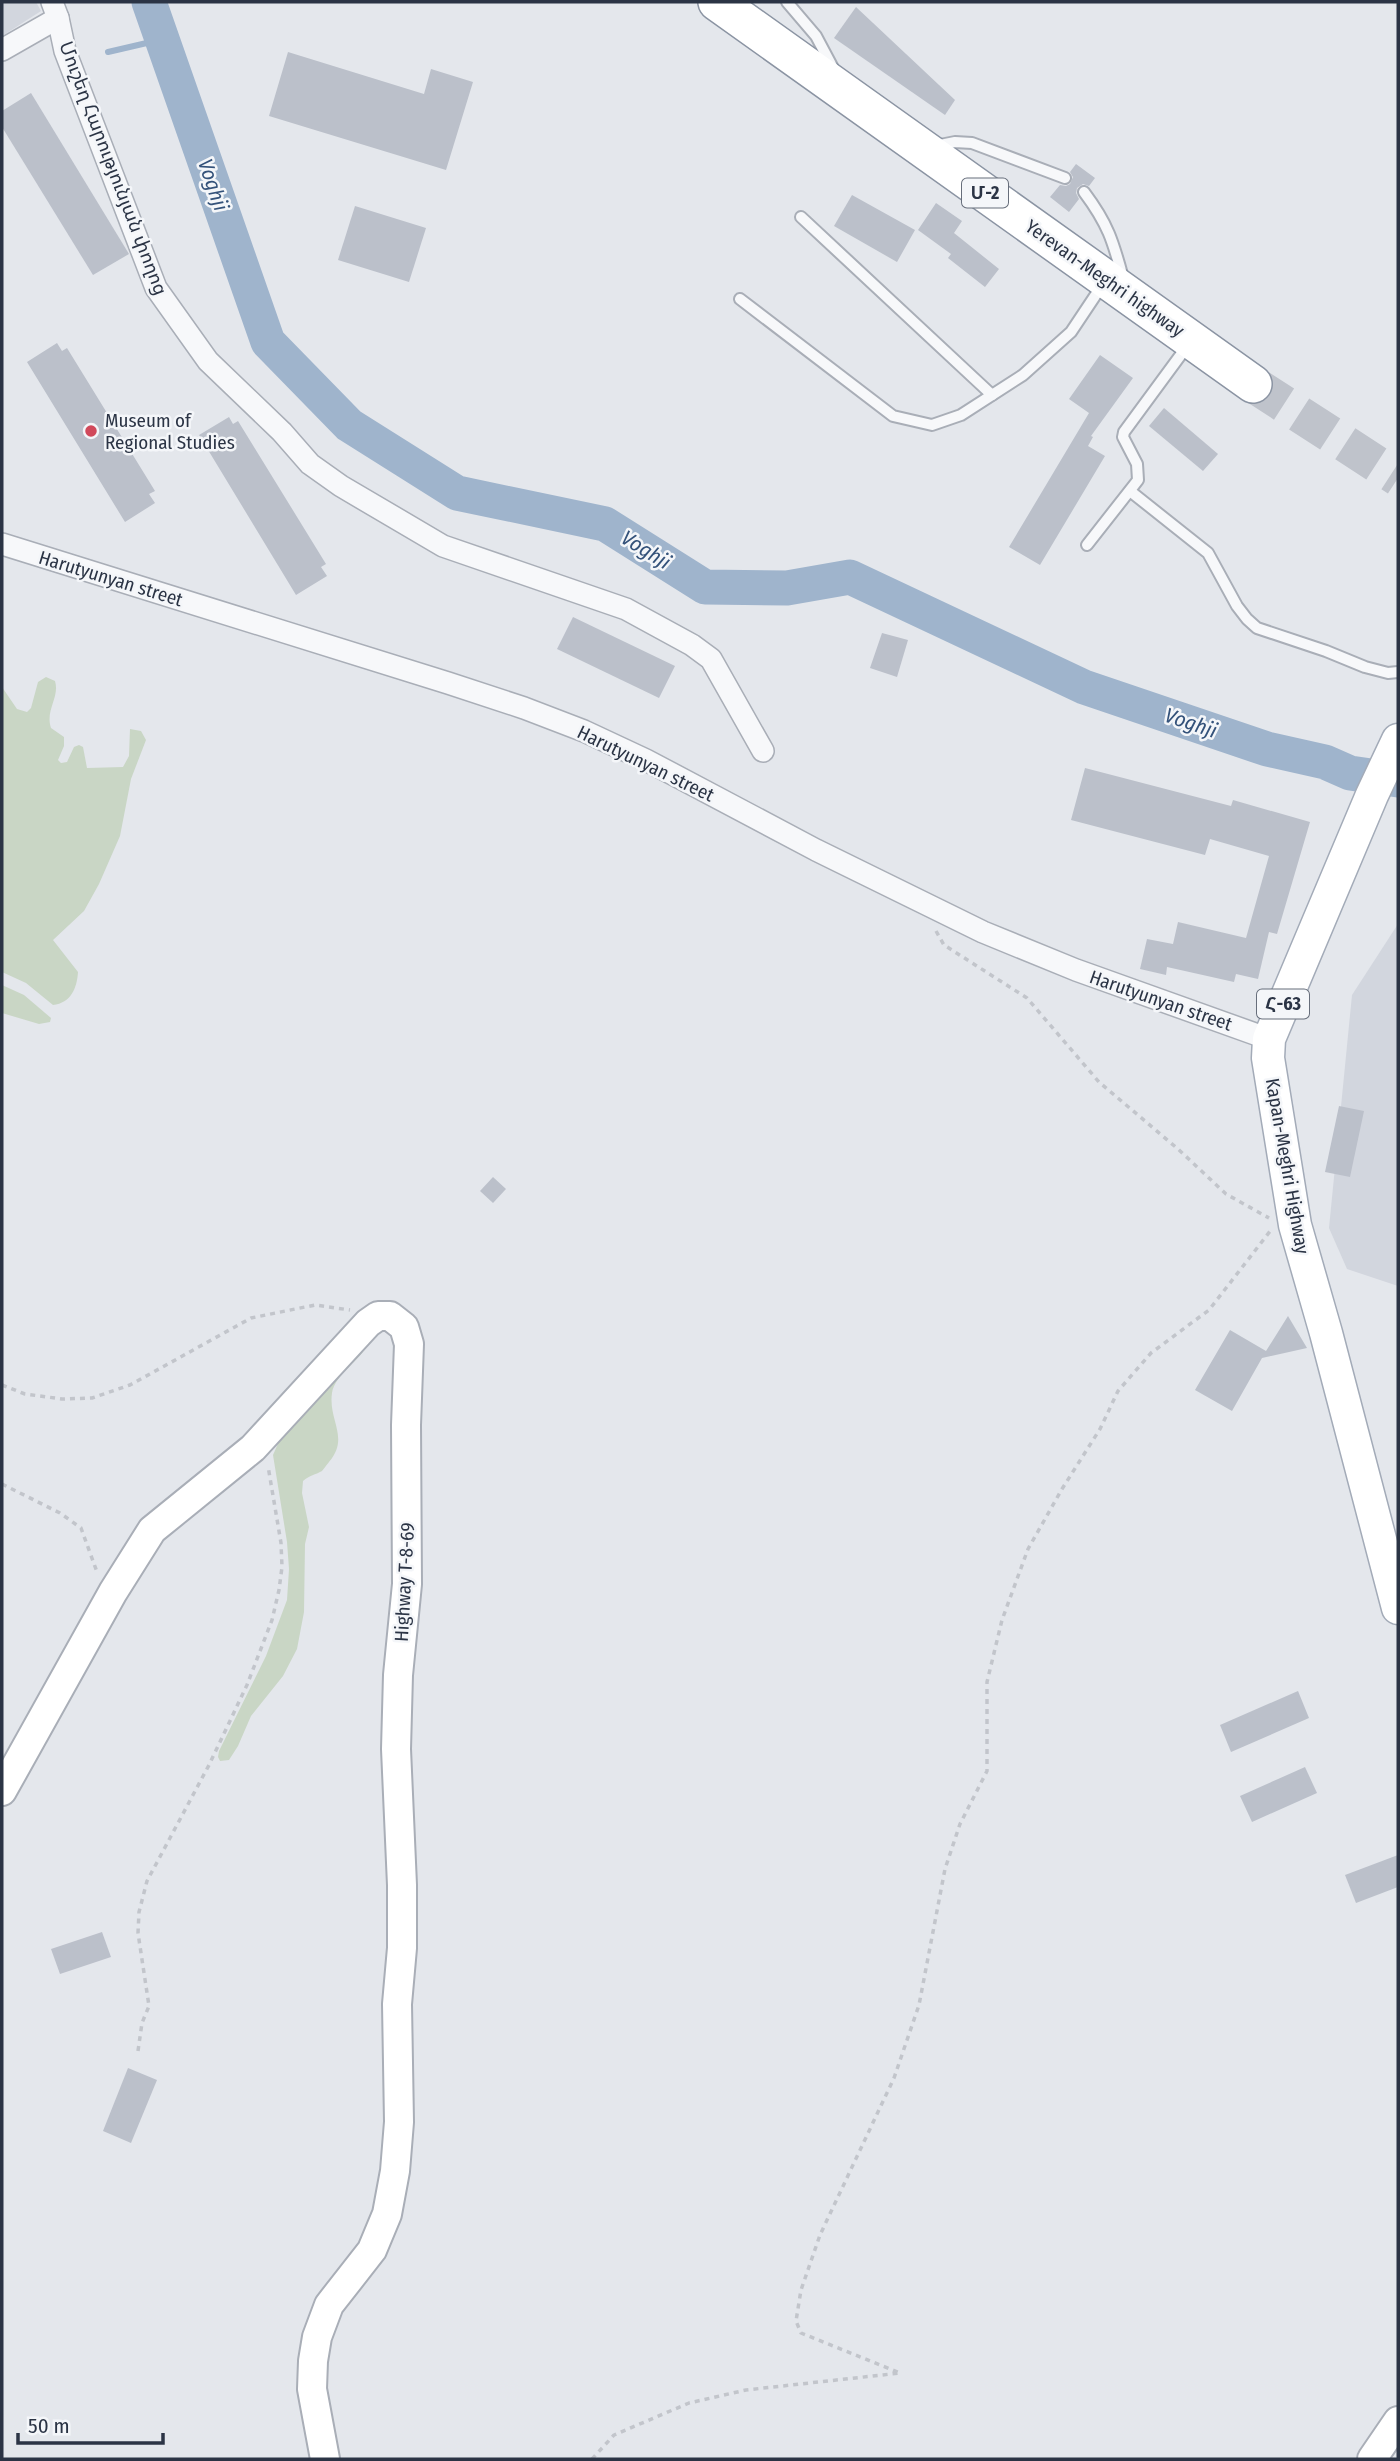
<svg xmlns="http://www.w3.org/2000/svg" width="1400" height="2461" viewBox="0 0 1400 2461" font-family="'Fira Sans Condensed','Noto Sans Armenian',sans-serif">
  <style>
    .built { fill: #d2d6de }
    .green { fill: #c9d6c5 }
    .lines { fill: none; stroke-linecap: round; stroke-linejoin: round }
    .stream { stroke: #9fb4cc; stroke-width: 6 }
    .river { stroke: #9fb4cc; stroke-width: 35 }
    .building { fill: #bbc0ca }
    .highway-tunnel { stroke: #bfc3cb; stroke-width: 37; stroke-dasharray: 37 18; stroke-linecap: butt }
    .lane-casing { stroke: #a9aeb7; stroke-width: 14 }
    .street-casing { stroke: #a9aeb7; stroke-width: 24 }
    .secondary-casing { stroke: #a9aeb7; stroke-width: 32 }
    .primary-casing { stroke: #a3abb8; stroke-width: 35 }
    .highway-casing { stroke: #8b94a3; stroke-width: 40 }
    .path { stroke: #c2c5cb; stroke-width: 3.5; stroke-dasharray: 5 5; stroke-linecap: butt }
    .lane { stroke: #f7f8fa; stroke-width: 10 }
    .street { stroke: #f7f8fa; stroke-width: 21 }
    .secondary { stroke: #fff; stroke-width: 28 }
    .primary { stroke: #fff; stroke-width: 32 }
    .highway { stroke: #fff; stroke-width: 37 }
    .poi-dot { fill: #d1495b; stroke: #f4f6f9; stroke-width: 2.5 }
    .labels { text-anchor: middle; stroke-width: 5; stroke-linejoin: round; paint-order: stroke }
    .shield { fill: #f4f6f9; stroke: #676e7b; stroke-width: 2 }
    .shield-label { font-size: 18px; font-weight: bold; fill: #2b3445 }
    .street-label { font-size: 19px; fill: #2b3445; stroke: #f4f6f9 }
    .poi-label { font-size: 19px; fill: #2b3445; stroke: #f4f6f9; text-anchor: start }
    .water-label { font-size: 21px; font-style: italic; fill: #34527a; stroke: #f4f6f9 }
  </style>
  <rect width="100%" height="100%" fill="#e4e7ec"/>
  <g class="built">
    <polygon points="2,2 36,2 41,11 2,36"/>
    <polygon points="1398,924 1398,1286 1347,1269 1329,1228 1352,995"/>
  </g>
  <g class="green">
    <path d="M46 677 55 681C60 697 45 710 51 728L64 737V746L58 760 61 763 67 762 74 747 79 745 83 747 87 768 123 767 129 756 130 729 141 731 146 740 131 779 120 836 99 884 84 911 53 940 78 972C77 988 71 1003 53 1005L26 983 2 972V687L17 709 27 712 31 708 38 682Z"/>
    <polygon points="2,985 24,995 51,1018 50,1022 39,1024 2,1013"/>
    <path d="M368 1344C360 1361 335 1374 332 1393 328 1421 350 1437 329 1462 328 1463 323 1470 322 1471 315 1475 310 1475 303 1481L302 1493 309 1527 305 1544 304 1612 297 1649 283 1676 251 1716 238 1746 229 1760 220 1761 218 1757 219 1751 266 1656 287 1600 289 1569 287 1542 273 1455 280 1439Z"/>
  </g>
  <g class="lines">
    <polyline class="stream" points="108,52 164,39"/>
    <polyline class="river" points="149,2 268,342 349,425 457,493 605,524 705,587 787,588 850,577 1084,687 1267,749 1325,762 1350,773 1398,780"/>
  </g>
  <g class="building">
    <polygon points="856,7 955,100 945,115 834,38"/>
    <polygon points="288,52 424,94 431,69 473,82 446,170 269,116"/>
    <polygon points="31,93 129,254 93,275 2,127 2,111"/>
    <polygon points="1076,164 1095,178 1089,186 1083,184 1077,188 1076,193 1079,199 1069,212 1050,197 1060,185 1066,186 1070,184 1073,177 1070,172"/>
    <polygon points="852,195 915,230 897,262 834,226"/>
    <polygon points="936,203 962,221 954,233 999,269 985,287 948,258 951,254 918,230"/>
    <polygon points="355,206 426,228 409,282 338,260"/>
    <polygon points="57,343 62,351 67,348 155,491 149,494 155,503 125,522 27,362"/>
    <polygon points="1100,355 1133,378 1091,436 1093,437 1088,446 1105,456 1040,565 1009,547 1089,413 1069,399"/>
    <polygon points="1164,408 1218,454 1203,471 1149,426"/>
    <polygon points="229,417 233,424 238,421 326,564 321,567 327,576 296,595 199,435"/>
    <polygon points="573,617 675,666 659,698 557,649"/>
    <polygon points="882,633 908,640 897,677 870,668"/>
    <polygon points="1085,768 1231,806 1233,800 1310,822 1277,934 1269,932 1258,979 1236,974 1234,982 1167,967 1166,975 1140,969 1147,939 1173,944 1178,922 1246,938 1269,856 1210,839 1205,855 1071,820"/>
    <polygon points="1339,1106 1364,1111 1350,1177 1325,1172"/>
    <polygon points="493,1177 506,1189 493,1203 480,1191"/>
    <polygon points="1288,1316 1307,1348 1262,1358 1232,1411 1195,1390 1230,1330 1266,1351"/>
    <polygon points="1298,1691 1309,1718 1231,1752 1220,1725"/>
    <polygon points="1305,1767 1317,1793 1252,1822 1240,1796"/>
    <polygon points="1398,1855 1398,1887 1356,1903 1345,1875"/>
    <polygon points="102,1932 111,1957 60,1974 51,1949"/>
    <polygon points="128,2068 157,2080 131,2143 103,2131"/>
  </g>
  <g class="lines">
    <polyline class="highway-tunnel" points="1253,384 1398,478"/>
    <g class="lane-casing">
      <g id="lane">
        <polyline points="787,2 816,36 833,68"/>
        <polyline points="935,146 955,142 972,143 1065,178"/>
        <path d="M1084 192C1108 224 1113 241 1123 278"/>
        <polyline points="801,217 992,395"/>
        <polyline points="740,299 893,416 932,425 961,415 1023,375 1071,332 1103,284"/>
        <polyline points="1130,491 1208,553 1237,606 1247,619 1257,628 1326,651 1365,667 1388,673 1398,672"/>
        <polyline points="1087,545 1138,480 1137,464 1123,437 1124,432 1188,345"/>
      </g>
    </g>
    <g class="street-casing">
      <g id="street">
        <polyline points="52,2 58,18 65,51 156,288 208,361 282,432 310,464 341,486 443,546 626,609 692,645 711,659 763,751"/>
        <polyline points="2,50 58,18"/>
        <polyline points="2,544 448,683 524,708 584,731 646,760 816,850 983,932 1076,970 1269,1039"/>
      </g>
    </g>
    <g class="secondary-casing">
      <g id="secondary">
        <polyline points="2,1791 113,1592 152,1530 253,1448 368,1323 378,1316 390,1316 404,1327 409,1344 406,1425 407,1584 398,1675 396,1749 402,1885 402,1948 397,2004 399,2122 395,2171 387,2214 372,2250 329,2305 317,2337 313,2361 312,2389 325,2459"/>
        <polyline points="1372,2459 1398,2421"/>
      </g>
    </g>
    <g class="primary-casing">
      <polyline id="primary" points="1398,740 1372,795 1269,1039 1268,1058 1295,1225 1326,1333 1398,1608"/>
    </g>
    <g class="highway-casing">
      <polyline id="highway" points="717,2 1253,384"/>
    </g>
    <g class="path">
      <polyline points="936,931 944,945 1027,998 1099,1082 1178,1149 1226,1194 1269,1218"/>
      <polyline points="2,1385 25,1394 62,1399 92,1398 130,1385 251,1318 315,1305 350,1310"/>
      <polyline points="2,1484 60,1513 81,1528 97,1572"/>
      <polyline points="138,2051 142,2023 149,2006 138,1933 139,1912 147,1881 209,1765 247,1685 272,1620 279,1590 282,1567 281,1543 268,1466"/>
      <polyline points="592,2459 614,2435 689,2403 746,2390 900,2373 801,2333 796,2321 801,2290 820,2235 894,2078 919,2005 945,1869 960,1824 987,1771 987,1682 1002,1620 1028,1549 1062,1489 1100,1429 1118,1391 1151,1353 1209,1310 1271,1230"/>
    </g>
    <use href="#lane" class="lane"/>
    <use href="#street" class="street"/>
    <use href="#secondary" class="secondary"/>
    <use href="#primary" class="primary"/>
    <use href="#highway" class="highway"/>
  </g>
  <circle class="poi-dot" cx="91" cy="431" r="7"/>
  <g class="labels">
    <g class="shield">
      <rect x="962" y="178.5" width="46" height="29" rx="5"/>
      <rect x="1257" y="989.5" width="52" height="29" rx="5"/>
    </g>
    <g class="shield-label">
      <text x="985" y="199">Մ-2</text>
      <text x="1283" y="1010">Հ-63</text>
    </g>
    <g class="street-label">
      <text transform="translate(114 168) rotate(69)" y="7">Մուշեղ Հարությունյան փողոց</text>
      <text transform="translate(1105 278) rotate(35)" y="7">Yerevan-Meghri highway</text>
      <text transform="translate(111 578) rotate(17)" y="7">Harutyunyan street</text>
      <text transform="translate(646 763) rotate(26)" y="7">Harutyunyan street</text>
      <text transform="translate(1161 1000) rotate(19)" y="7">Harutyunyan street</text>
      <text transform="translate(1288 1166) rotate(80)" y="7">Kapan-Meghri Highway</text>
      <text transform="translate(404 1582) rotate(-87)" y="7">Highway T-8-69</text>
    </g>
    <g class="poi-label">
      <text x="105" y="427">Museum of<tspan x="105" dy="22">Regional Studies</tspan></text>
    </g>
    <g class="water-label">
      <text transform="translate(213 185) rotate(71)" y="7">Voghji</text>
      <text transform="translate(646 550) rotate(32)" y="7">Voghji</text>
      <text transform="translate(1191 723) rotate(19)" y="7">Voghji</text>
    </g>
  </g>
  <rect width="1400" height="2461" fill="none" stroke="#2b3445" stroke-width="7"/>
  <path d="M18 2433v10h145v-10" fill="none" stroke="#2b3445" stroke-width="3.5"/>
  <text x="28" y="2433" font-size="21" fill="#2b3445" stroke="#f4f6f9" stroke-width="5" paint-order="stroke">50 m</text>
</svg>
